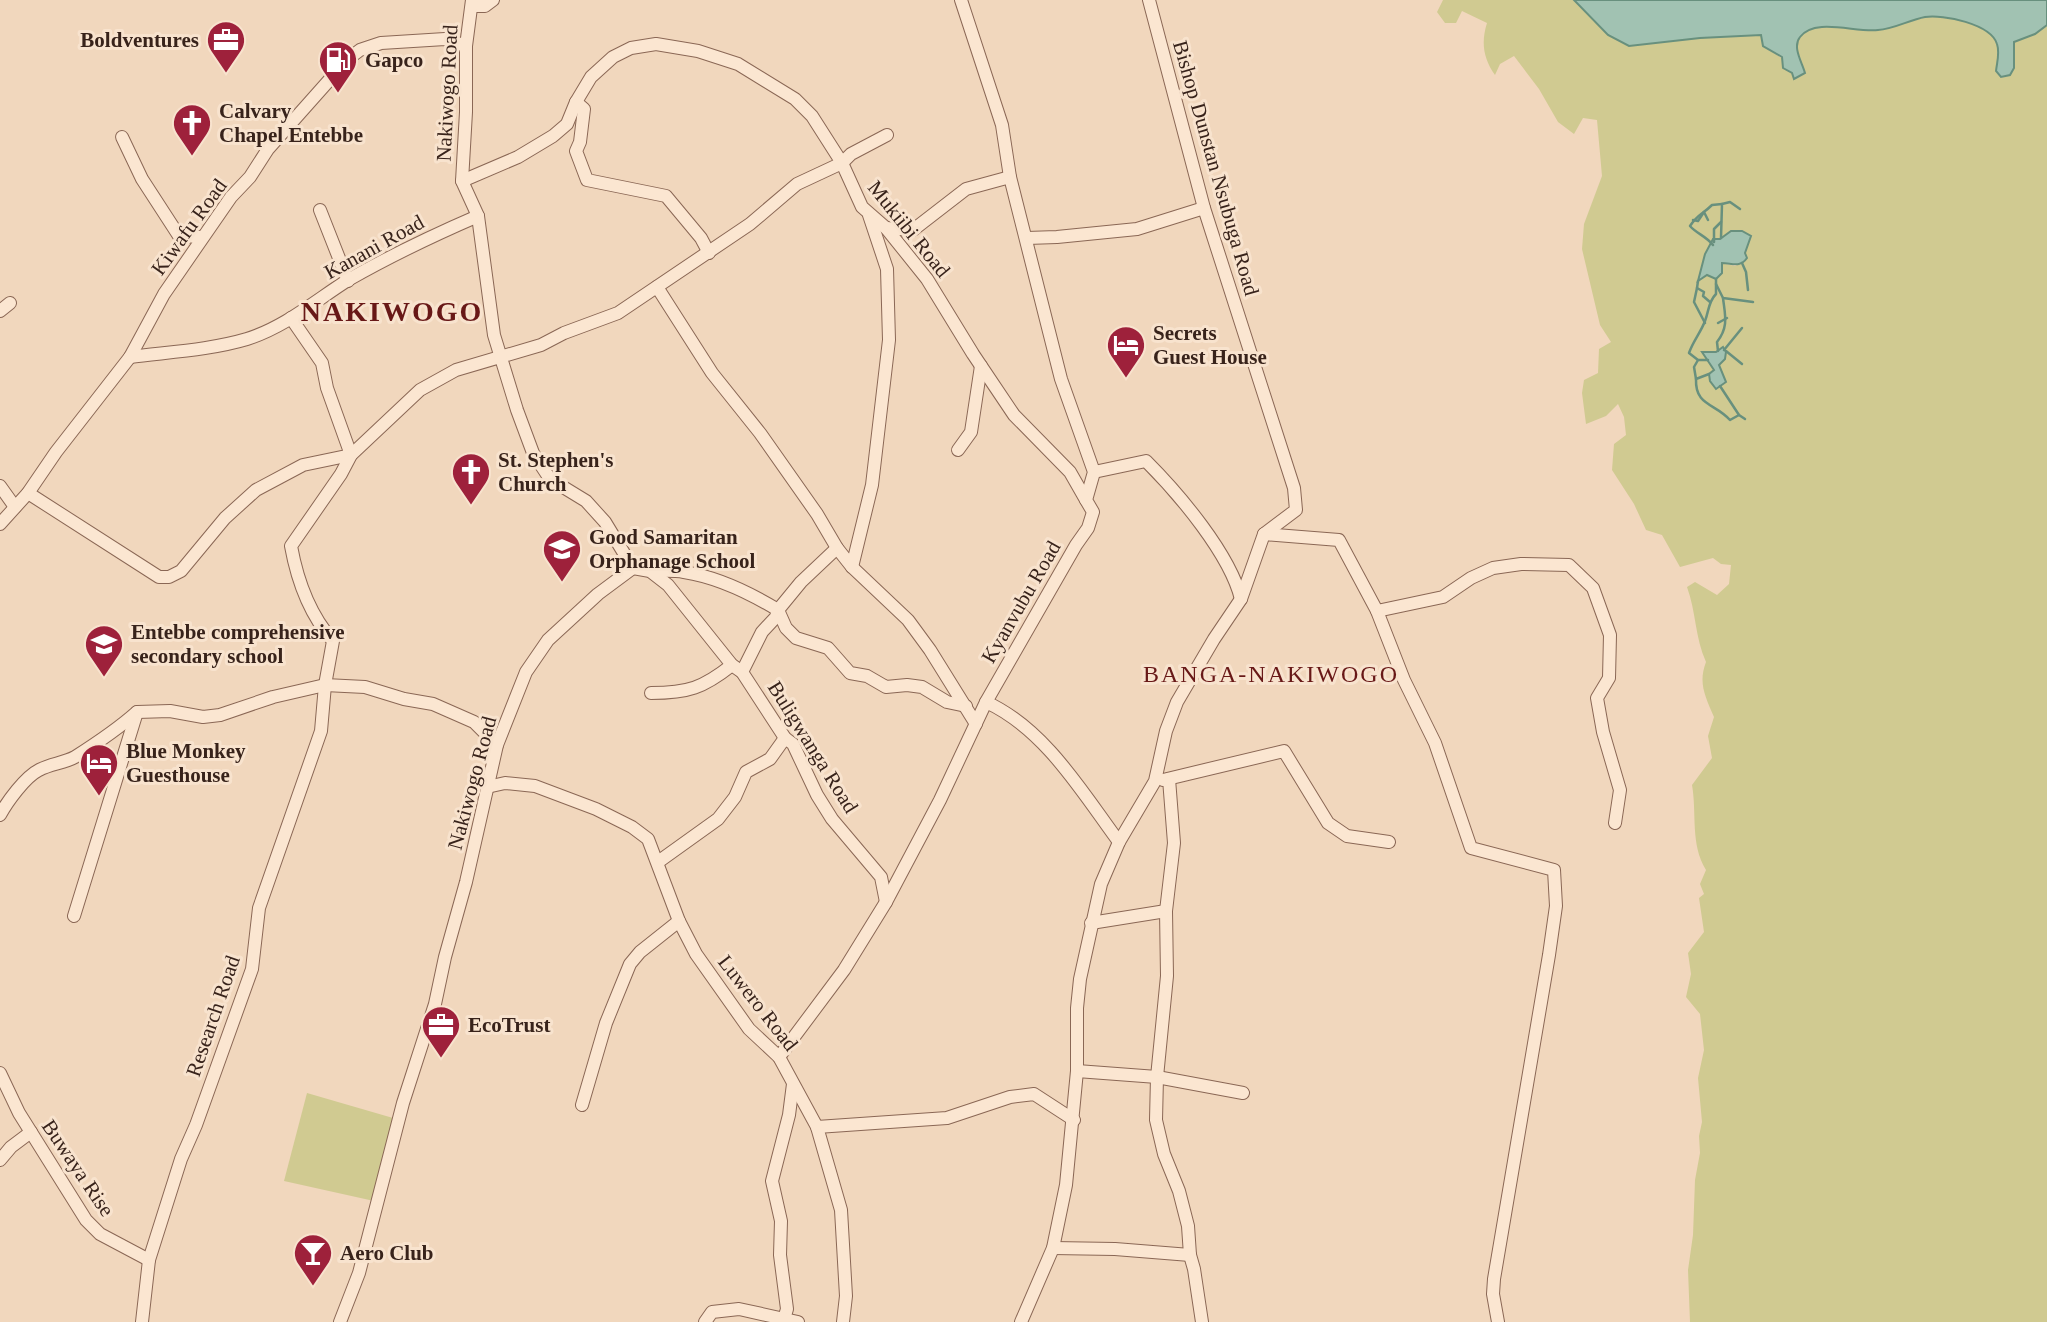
<svg xmlns="http://www.w3.org/2000/svg" width="2047" height="1322" viewBox="0 0 2047 1322" font-family="'Times New Roman',serif">
  <style>
    .green { fill: #d0ca91; fill-rule: evenodd }
    .water { fill: #a1c2b2; stroke: #68907e; stroke-width: 2 }
    .lines { fill: none; stroke-linecap: round; stroke-linejoin: round }
    .stream { stroke: #68907e; stroke-width: 2.5 }
    .minor-casing { stroke: #8a6755; stroke-width: 14 }
    .minor { stroke: #fbe6d1; stroke-width: 12 }
    .labels { text-anchor: middle; stroke-width: 6; stroke-linejoin: round; paint-order: stroke }
    .poi-label { font-size: 21px; font-weight: bold; fill: #38231b; stroke: #f8e3ce; text-anchor: start }
    .street-label { font-size: 21px; fill: #38231b; stroke: #f8e3ce }
    .quarter-label { font-size: 24px; letter-spacing: 2px; fill: #681817; stroke: #f8e3ce }
    .district-label { font-size: 28px; font-weight: bold; letter-spacing: 2px; fill: #681817; stroke: #f8e3ce }
  </style>
  <rect width="100%" height="100%" fill="#f1d7bd"/>
  <g class="green">
    <path d="M1443 0H1574L1608 35 1700 38 1761 35 1763 46 1805 73C1802 62 1792 47 1800 37 1816 17 1855 33 1878 30 1894 29 1909 20 1925 17 1943 14 1991 24 1997 44 2000 53 1997 62 1996 71L2014 68V42L2035 34 2047 25V1322H1690L1688 1270 1693 1235 1695 1180 1700 1153 1699 1136 1702 1122 1698 1078 1704 1050 1700 1014 1686 997 1691 974 1688 953 1704 932 1699 898 1704 894 1700 884 1706 870C1690 844 1697 813 1692 785L1712 758 1708 736 1714 717C1705 696 1698 683 1706 662 1695 638 1696 611 1687 587L1695 582 1717 595 1729 584 1731 565 1721 564 1713 558 1680 567 1662 535 1646 530 1634 504 1612 470 1614 444 1626 435 1624 417 1618 404 1606 416 1586 424 1582 393 1584 380 1598 373 1599 349 1611 342 1600 325 1582 249 1584 224 1602 176 1597 120 1583 118 1574 134 1558 122 1539 89 1514 56 1500 64 1495 75C1483 58 1481 42 1487 23L1462 11 1456 23H1445L1437 12ZM1750 236 1745 253V261L1735 266 1721 263 1716 279 1707 275 1705 254C1717 237 1731 238 1750 236ZM1703 352H1716L1718 365 1710 381 1709 374 1714 370Z"/>
    <polygon points="307,1093 393,1118 374,1201 284,1181"/>
  </g>
  <g class="water">
    <path d="M1574 0H2047V25L2035 34 2014 42V68L2010 75 2001 77 1996 71C1997 62 2000 53 1997 44 1991 24 1943 14 1925 17 1909 20 1894 29 1878 30 1856 33 1815 17 1800 37 1792 47 1802 62 1805 73L1794 79 1792 73 1783 68 1782 57 1763 46 1761 35 1700 38 1629 46 1608 35Z"/>
    <path d="M1731 231H1742L1751 236 1745 253 1747 258C1740 268 1732 263 1722 263V273L1716 279 1707 275 1698 281 1705 254 1713 239H1720Z"/>
    <polygon points="1723,347 1726,352 1725,359 1719,365 1726,382 1716,389 1710,381 1709,374 1714,370 1702,352 1716,352"/>
  </g>
  <g class="lines">
    <g class="stream">
      <polyline points="1693,220 1698,221 1704,212 1708,220"/>
      <polyline points="1721,238 1722,204 1730,202 1740,209"/>
      <polyline points="1714,242 1714,229 1721,222"/>
      <path d="M1713 245C1706 236 1697 234 1690 226 1698 214 1703 214 1712 205L1722 204"/>
      <polyline points="1742,263 1746,272 1748,290"/>
      <polyline points="1716,279 1716,284 1723,298 1753,302"/>
      <polyline points="1698,281 1697,288 1704,292 1703,296 1710,302"/>
      <polyline points="1697,288 1694,302 1705,323"/>
      <polyline points="1718,323 1727,318"/>
      <polyline points="1724,350 1742,328"/>
      <path d="M1718 351 1717 342C1729 327 1725 315 1723 298"/>
      <polyline points="1726,351 1742,364"/>
      <path d="M1708 360H1698L1689 353C1693 341 1701 332 1705 321 1709 311 1708 302 1716 294V284"/>
      <path d="M1709 374 1696 379C1695 406 1715 403 1730 420L1739 415"/>
      <polyline points="1696,379 1694,367 1698,360"/>
      <polyline points="1720,386 1739,415 1745,419"/>
    </g>
    <g class="minor-casing">
      <g id="minor">
        <polyline points="472,6 485,6 493,0"/>
        <polyline points="576,102 584,109 580,142 576,151 587,180 666,196 701,238 709,253"/>
        <polyline points="122,137 142,179 179,236 202,237"/>
        <polyline points="462,181 518,157 553,136 567,124 576,102 591,77 613,57 631,48 656,44 698,51 738,64 795,99 812,116 842,163 862,207 886,228 927,279 973,354 1014,415 1070,472 1086,500"/>
        <polyline points="320,210 348,281"/>
        <polyline points="886,228 913,230 966,189 1010,177"/>
        <polyline points="1027,238 1057,237 1137,229 1204,208"/>
        <polyline points="657,287 712,373 760,433 817,514 837,548 852,567 908,620 930,650 976,724"/>
        <polyline points="0,311 10,303"/>
        <path d="M130 357C168 352 210 350 247 339 285 327 315 301 348 280 390 256 434 235 478 216"/>
        <polyline points="958,450 971,432 981,366"/>
        <path d="M1094 472 1146 461C1179 494 1230 554 1241 599"/>
        <polyline points="0,486 15,507"/>
        <polyline points="28,493 159,577 169,577 181,571 225,518 256,490 303,465 351,455 327,388 322,363 291,318"/>
        <polyline points="0,524 28,493 56,452 130,357 164,294 231,197 250,177 268,149 348,59 360,50 381,43 445,39 466,46"/>
        <polyline points="1264,534 1339,540 1377,611 1404,680 1435,743 1471,848 1554,870 1556,906 1549,955 1494,1279 1493,1294 1498,1322"/>
        <polyline points="837,548 801,582 778,610 786,628 796,638 828,648 850,673 867,676 886,687 907,685 922,687 947,702 966,706"/>
        <polyline points="852,567 872,485 889,340 887,269 869,215"/>
        <polyline points="633,568 650,571 668,585 732,665 742,672 785,738 793,744 817,795 832,819 881,877 886,902"/>
        <path d="M650 571C661 571 673 570 684 572 717 577 750 593 778 610L776 617 762 632 742 672"/>
        <polyline points="1377,611 1443,597 1471,578 1493,568 1521,564 1569,565 1593,588 1610,635 1609,678 1597,698 1603,732 1620,790 1615,823"/>
        <path d="M651 693C688 693 703 688 732 665"/>
        <path d="M986 702C1045 729 1082 792 1119 842"/>
        <polyline points="1169,779 1174,843 1166,911 1167,976 1157,1077 1156,1120 1164,1154 1179,1191 1188,1226 1190,1255 1194,1269 1202,1322"/>
        <polyline points="1163,780 1284,751 1328,823 1347,836 1389,842"/>
        <polyline points="487,787 505,783 535,786 596,809 632,827 648,839 679,921 696,954 749,1029 779,1057 817,1127 841,1210 846,1296 843,1322"/>
        <path d="M0 815C7 802 25 777 39 770 50 764 64 763 75 757 97 743 118 729 137 712L170 711 203 717 220 715 273 697 325 685 365 687 404 699 433 704 474 722 497 745"/>
        <polyline points="658,862 718,819 735,797 746,772 770,759 785,738"/>
        <polyline points="74,916 137,712"/>
        <polyline points="1091,923 1166,911"/>
        <polyline points="779,1057 844,970 886,902 940,800 986,702 1076,545 1088,528 1093,512 1086,500 1094,472 1061,379 1010,177 1002,125 961,0"/>
        <polyline points="1077,1071 1157,1077 1243,1093"/>
        <polyline points="0,1073 19,1113 86,1220 100,1234 149,1260"/>
        <polyline points="582,1105 606,1023 630,964 640,952 679,921"/>
        <polyline points="817,1127 947,1118 1010,1097 1034,1094 1074,1120"/>
        <polyline points="0,1160 11,1147 31,1132"/>
        <polyline points="1053,1248 1115,1249 1190,1255"/>
        <polyline points="784,1319 787,1309 780,1255 781,1221 772,1181 789,1115 793,1084"/>
        <path d="M142 1322 149 1260 181 1159 196 1125 252 969 259 908 321 731 325 685 333 641C310 615 297 579 291 546L341 474 351 455 420 390 456 370 541 345 564 333 618 313 750 224 797 184 842 163 851 154 887 135"/>
        <polyline points="340,1322 359,1273 403,1103 435,1004 445,957 466,882 497,745 526,672 548,640 598,594 633,568 605,522 586,501 550,479 533,453 517,410 494,335 478,216 462,181 466,112 466,46 472,0"/>
        <polyline points="705,1322 712,1312 739,1309 798,1322"/>
        <polyline points="1021,1322 1053,1248 1066,1185 1077,1071 1077,1008 1080,979 1101,884 1119,842 1155,781 1166,731 1177,702 1214,639 1241,599 1264,534 1296,510 1294,488 1204,208 1149,0"/>
      </g>
    </g>
    <use href="#minor" class="minor"/>
  </g>
  <defs>
    <g id="office-pin" transform="scale(2.0125)"><path d="M0 17L-7.5 6A9.5 9.5 0 1 1 7.5 6Z" fill="#9e213b" stroke="#f8e3ce"/><path d="M-6-3h4V-5.5h4V-3h4V5H-6ZM-1-4.5V-3h2v-1.5ZM-6 0V1H6V0Z" fill="#fff"/></g>
    <g id="fuel-pin" transform="scale(2.0125)"><path d="M0 17L-7.5 6A9.5 9.5 0 1 1 7.5 6Z" fill="#9e213b" stroke="#f8e3ce"/><path d="M-5.5-6h7V0h2V4h1.3V-2.5L3-4.5l.8-.8L6-3V5H2.5V1h-1V6h-7ZM-4.2-4.7v3.2H.2V-4.7Z" fill="#fff"/></g>
    <g id="church-pin" transform="scale(2.0125)"><path d="M0 17L-7.5 6A9.5 9.5 0 1 1 7.5 6Z" fill="#9e213b" stroke="#f8e3ce"/><path d="M-1.2-6h2.4v3.5h3.3v2.4h-3.3V6h-2.4V-.1h-3.3v-2.4h3.3Z" fill="#fff"/></g>
    <g id="hotel-pin" transform="scale(2.0125)"><path d="M0 17L-7.5 6A9.5 9.5 0 1 1 7.5 6Z" fill="#9e213b" stroke="#f8e3ce"/><path d="M-6-4.5h1.5V1H6V5H4.5V3h-9V5H-6ZM-4 0a1.8 1.8 0 1 1 3.6 0ZM.5 0V-2.5h3Q6-2.5 6 0Z" fill="#fff"/></g>
    <g id="school-pin" transform="scale(2.0125)"><path d="M0 17L-7.5 6A9.5 9.5 0 1 1 7.5 6Z" fill="#9e213b" stroke="#f8e3ce"/><path d="M0-5L7-2L0 1L-7-2ZM-4 1L0 2.5L4 1V4Q0 6-4 4Z" fill="#fff"/></g>
    <g id="bar-pin" transform="scale(2.0125)"><path d="M0 17L-7.5 6A9.5 9.5 0 1 1 7.5 6Z" fill="#9e213b" stroke="#f8e3ce"/><path d="M-6-5H6L.8 .8V4.5H3.5V6h-7V4.5H-.8V.8Z" fill="#fff"/></g>
  </defs>
  <g fill-rule="evenodd">
    <use href="#office-pin" x="226" y="40"/>
    <use href="#fuel-pin" x="338" y="60"/>
    <use href="#church-pin" x="192" y="123"/>
    <use href="#hotel-pin" x="1126" y="345"/>
    <use href="#church-pin" x="471" y="472"/>
    <use href="#school-pin" x="562" y="549"/>
    <use href="#school-pin" x="104" y="644"/>
    <use href="#hotel-pin" x="99" y="763"/>
    <use href="#office-pin" x="441" y="1025"/>
    <use href="#bar-pin" x="313" y="1253"/>
  </g>
  <g class="labels">
    <g class="poi-label">
      <text x="199" y="47" text-anchor="end">Boldventures</text>
      <text x="365" y="67">Gapco</text>
      <text x="219" y="118">Calvary<tspan x="219" dy="24">Chapel Entebbe</tspan></text>
      <text x="1153" y="340">Secrets<tspan x="1153" dy="24">Guest House</tspan></text>
      <text x="498" y="467">St. Stephen's<tspan x="498" dy="24">Church</tspan></text>
      <text x="589" y="544">Good Samaritan<tspan x="589" dy="24">Orphanage School</tspan></text>
      <text x="131" y="639">Entebbe comprehensive<tspan x="131" dy="24">secondary school</tspan></text>
      <text x="126" y="758">Blue Monkey<tspan x="126" dy="24">Guesthouse</tspan></text>
      <text x="468" y="1032">EcoTrust</text>
      <text x="340" y="1260">Aero Club</text>
    </g>
    <g class="street-label">
      <text transform="translate(447 93) rotate(-87)" y="7">Nakiwogo Road</text>
      <text transform="translate(1216 168) rotate(74)" y="7">Bishop Dunstan Nsubuga Road</text>
      <text transform="translate(189 227) rotate(-54)" y="7">Kiwafu Road</text>
      <text transform="translate(909 229) rotate(51)" y="7">Mukiibi Road</text>
      <text transform="translate(374 247) rotate(-29)" y="7">Kanani Road</text>
      <text transform="translate(1021 602) rotate(-60)" y="7">Kyanvubu Road</text>
      <text transform="translate(813 747) rotate(58)" y="7">Buligwanga Road</text>
      <text transform="translate(472 783) rotate(-75)" y="7">Nakiwogo Road</text>
      <text transform="translate(758 1003) rotate(52)" y="7">Luwero Road</text>
      <text transform="translate(213 1016) rotate(-71)" y="7">Research Road</text>
      <text transform="translate(78 1168) rotate(56)" y="7">Buwaya Rise</text>
    </g>
    <g class="quarter-label">
      <text x="1271" y="682">BANGA-NAKIWOGO</text>
    </g>
    <g class="district-label">
      <text x="392" y="321">NAKIWOGO</text>
    </g>
  </g>
</svg>
